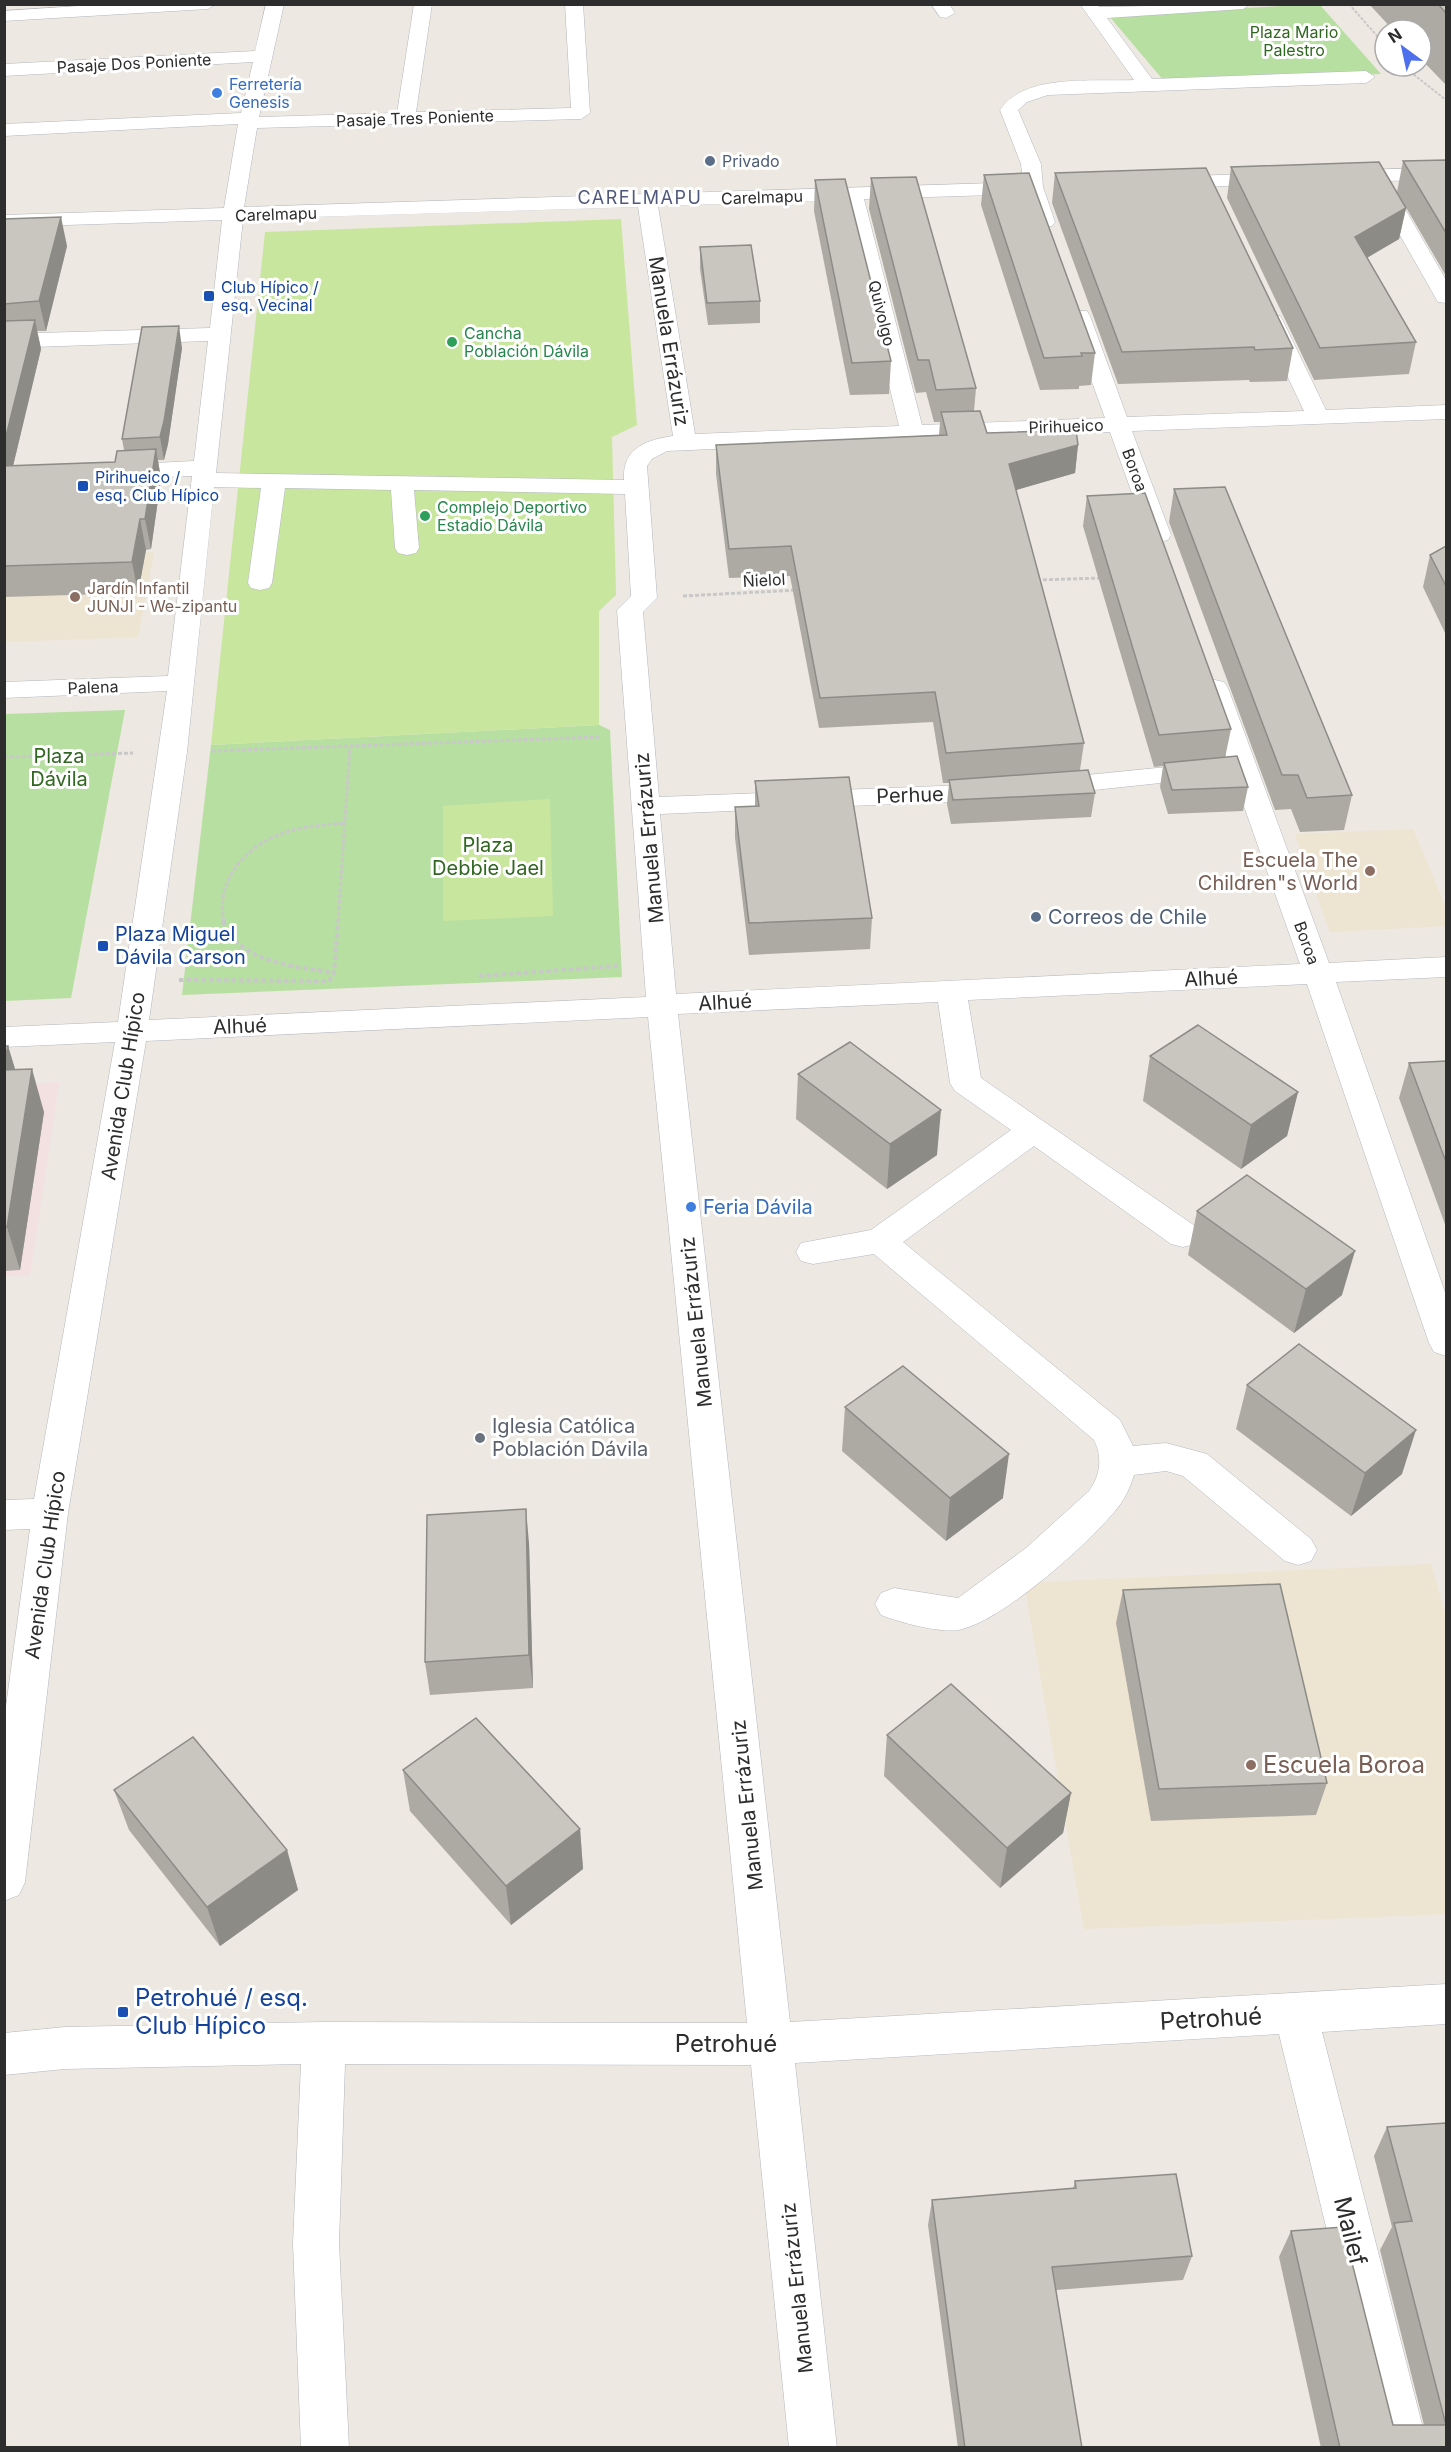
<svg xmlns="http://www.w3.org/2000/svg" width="1451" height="2452" viewBox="0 0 1451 2452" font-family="Inter,sans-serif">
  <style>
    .education { fill: #ede4d2 }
    .medical { fill: #f3e0e1 }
    .green { fill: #b8dfa2 }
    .pitch { fill: #c9e69f }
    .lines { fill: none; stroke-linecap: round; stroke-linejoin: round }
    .minor-casing { stroke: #b4b7bf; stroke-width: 1 }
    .path-far2 { stroke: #c8c8c8; stroke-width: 2; stroke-dasharray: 3 1.5; stroke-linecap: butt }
    .path-far1 { stroke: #c8c8c8; stroke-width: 3; stroke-dasharray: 4 2; stroke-linecap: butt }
    .path { stroke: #c8c8c8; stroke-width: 4; stroke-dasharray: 4.5 3; stroke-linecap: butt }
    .minor { fill: #fff; fill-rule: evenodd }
    .wall { fill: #adaaa4 }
    .shaded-wall { fill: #8d8b86 }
    .building { fill: #c9c6bf; stroke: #8d8b86; stroke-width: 1.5 }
    .shop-dot { fill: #3f7fe0; stroke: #fff; stroke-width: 2 }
    .service-dot { fill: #5c6f8a; stroke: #fff; stroke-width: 2 }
    .transit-dot { fill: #1a4fb4; stroke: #fff; stroke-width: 2 }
    .leisure-dot { fill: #2e9e5b; stroke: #fff; stroke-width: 2 }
    .education-dot { fill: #8d6e63; stroke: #fff; stroke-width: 2 }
    .worship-dot { fill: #6b7280; stroke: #fff; stroke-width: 2 }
    .labels { text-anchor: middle; stroke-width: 6; stroke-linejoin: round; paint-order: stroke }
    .far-park-label { font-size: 16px; fill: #316721; stroke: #fff }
    .far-street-label { font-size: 16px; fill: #2d2d2d; stroke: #fff }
    .far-shop-label { font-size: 16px; fill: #366cbe; stroke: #fff; text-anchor: start }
    .far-service-label { font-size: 16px; fill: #4e5e75; stroke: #fff; text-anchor: start }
    .far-transit-label { font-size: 16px; fill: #164399; stroke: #fff; text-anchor: start }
    .far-leisure-label { font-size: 16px; fill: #27864d; stroke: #fff; text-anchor: start }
    .far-education-label { font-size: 16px; fill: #785e54; stroke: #fff; text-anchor: start }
    .far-neighbourhood-label { font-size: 18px; letter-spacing: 1.5px; fill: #50597b; stroke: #fff }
    .street-label { font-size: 20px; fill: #2d2d2d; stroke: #fff }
    .park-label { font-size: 20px; fill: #316721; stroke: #fff }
    .education-label { font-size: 20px; fill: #785e54; stroke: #fff; text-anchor: end }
    .service-label { font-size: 20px; fill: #4e5e75; stroke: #fff; text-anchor: start }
    .transit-label { font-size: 20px; fill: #164399; stroke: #fff; text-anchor: start }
    .shop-label { font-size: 20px; fill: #366cbe; stroke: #fff; text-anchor: start }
    .worship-label { font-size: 20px; fill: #5b616d; stroke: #fff; text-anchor: start }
    .near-education-label { font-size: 24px; fill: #785e54; stroke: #fff; text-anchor: start }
    .near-transit-label { font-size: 24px; fill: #164399; stroke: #fff; text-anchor: start }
    .near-street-label { font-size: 24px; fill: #2d2d2d; stroke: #fff }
  </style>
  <rect width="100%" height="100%" fill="#ede8e1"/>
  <g class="education">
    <polygon points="154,552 138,637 5,642 4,557"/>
    <polygon points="1413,829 1446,908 1446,926 1330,932 1295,834"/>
    <polygon points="1431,1564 1446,1616 1446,1914 1084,1929 1024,1583"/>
  </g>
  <polygon class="medical" points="59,1082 30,1275 5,1276 5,1085"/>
  <g class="green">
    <polygon points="1299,5 1320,5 1381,74 1164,81 1109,16"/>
    <polygon points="125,710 71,998 5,1001 5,714"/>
    <polygon points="599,725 610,730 622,977 182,995 211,745"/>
  </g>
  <g class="pitch">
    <polygon points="621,219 637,425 612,437 616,595 599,611 599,725 211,745 265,232"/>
    <polygon points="550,799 553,916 443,921 443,806"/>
  </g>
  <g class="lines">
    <g class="minor-casing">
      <g id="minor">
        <polygon points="109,4 216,4 208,9 4,21 4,11"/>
        <path d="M266 4H284L259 117 397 113 414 4H432L416 112 571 108 565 4H583L590 113 581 119 257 128 244 207 1023 182 1021 164 1000 110C1024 73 1094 82 1134 80L1080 4H1097L1099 7 1251 4 1243 9 1107 18 1152 79 1366 71 1375 77 1366 83 1048 95 1027 102 1018 110 1041 164 1043 187 1055 222 1052 226H1038L1025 194 864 199 922 425 1105 418 1068 316 1071 311H1087L1090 316 1127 417 1304 411 1261 321 1264 316H1280L1283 321 1326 410 1446 405V419L1132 431 1171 535 1168 540 1159 542 1150 540 1147 535 1110 432 667 451 652 459 647 466 657 598 643 612 659 797 992 784 1002 786 1006 792 1002 798 992 800 660 814 676 994 1300 964 1202 688 1206 682 1215 680 1224 682 1228 688 1329 963 1446 957V977L1336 982 1446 1295V1356L1434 1352 1429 1343 1307 984 968 1000 981 1078 1195 1226 1200 1235 1195 1244 1183 1247 1171 1244 1034 1146 903 1242 1120 1420 1133 1446 1166 1443 1207 1454 1311 1539 1317 1550 1311 1561 1298 1565 1285 1561 1183 1476 1166 1471 1134 1475C1130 1488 1124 1501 1115 1511 1087 1545 1000 1623 958 1630 938 1633 899 1622 881 1615L875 1604 881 1593 894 1588 958 1598 1026 1548 1089 1491C1100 1476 1103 1458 1094 1440L874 1254 813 1264 801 1261 796 1252 801 1243 871 1230 1011 1130 955 1091 950 1083 938 1002 678 1014 790 2022 1446 1984V2024L1322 2032 1428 2448H1380L1279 2034 795 2063 837 2448H789L751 2065 345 2064 339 2243 349 2448H301L293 2243 301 2064 65 2069 4 2075V2033L65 2027 324 2022 747 2023 648 1017 146 1041 68 1513 25 1882 19 1895 4 1901V1721L30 1529 4 1530V1500L34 1499 115 1042 4 1047V1027L118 1022 167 691 4 698V682L168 676 192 476 114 479 106 477 102 472 106 467 114 465 194 461 208 341 4 348V334L210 328 222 220 4 227V215L224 208 238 124 4 136V124L241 113 253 62 4 76V64L255 51ZM844 200 899 426 695 434 658 206ZM638 207 673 436C646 440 622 448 624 480L216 473 243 219ZM214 487 261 488 248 583 251 588 260 590 269 588 272 583 285 488 391 490 395 548 398 553 407 555 416 553 419 548 414 490 625 494 631 596 617 610 646 997 149 1020 187 752Z"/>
        <polygon points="931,4 949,4 955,13 946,18 940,17"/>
        <polygon points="1446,167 1446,179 1389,181 1446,280 1446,303 1438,302 1435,297 1371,184 1373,182 1334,181 1331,177 1334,173 1341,171"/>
        <polygon points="1274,173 1281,175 1284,179 1281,183 1167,189 1160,187 1157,183 1160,179 1167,177"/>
        <polygon points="1207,763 1217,765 1221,771 1217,777 1047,795 1037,793 1033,787 1037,781 1047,779"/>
      </g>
    </g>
    <g class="path-far2">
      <polyline points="1349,4 1385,45"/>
      <polyline points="1403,66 1446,100"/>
    </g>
    <g class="path-far1">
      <polyline points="1037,580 1101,578"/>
      <polyline points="683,596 798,590"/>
      <polyline points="212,751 600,737"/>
      <polyline points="4,757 133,753"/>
      <path d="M224 922C215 882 244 847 281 834 302 826 324 825 345 823"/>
      <polyline points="338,922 350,747"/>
    </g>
    <g class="path">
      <path d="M223 921C239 964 296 966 334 973"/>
      <polyline points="479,976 618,966"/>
      <polyline points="179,980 329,981 334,973 338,921"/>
    </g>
    <use href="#minor" class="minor"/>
  </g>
  <g class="wall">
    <polygon points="1369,4 1446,4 1446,85 1421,59 1421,30 1393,30"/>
    <polygon points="1446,160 1446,276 1397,192 1403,161"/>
    <polygon points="1231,167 1406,208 1399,239 1367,258 1416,342 1409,374 1314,380 1227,198"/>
    <polygon points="1055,173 1293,348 1287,381 1250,382 1249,380 1118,384 1052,203"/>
    <polygon points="984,175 1095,353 1091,385 1079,386 1079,389 1040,390 981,205"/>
    <polygon points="871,178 976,388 974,411 987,433 1078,445 1075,473 1016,490 1084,743 1080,770 1095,793 1091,817 951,824 947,804 949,783 943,783 933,722 819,728 790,576 729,578 716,474 716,445 939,435 940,422 934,422 926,392 916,393 869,209"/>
    <polygon points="815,180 891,361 889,394 850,395 814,211"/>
    <polygon points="4,219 67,246 46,331 37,331 41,349 13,466 115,462 124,450 122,439 182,348 168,444 164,460 158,460 161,479 151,549 146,550 138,593 4,597"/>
    <polygon points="700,247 760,301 760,323 708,325 700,269"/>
    <polygon points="1174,489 1352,795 1344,830 1300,832 1291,809 1275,810 1169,522"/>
    <polygon points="1087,496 1231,729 1225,758 1248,787 1243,811 1168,814 1160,787 1163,766 1154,767 1083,526"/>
    <polygon points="1446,546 1446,635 1423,587 1430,555"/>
    <polygon points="755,781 872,918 870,949 749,955 735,838 735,807 755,806"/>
    <polygon points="4,1046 8,1046 15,1069 44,1112 20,1270 4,1271"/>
    <polygon points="1150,1056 1298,1092 1287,1136 1241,1169 1143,1101"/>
    <polygon points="1446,1061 1446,1227 1399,1098 1409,1063"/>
    <polygon points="798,1074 937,1155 887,1189 796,1119"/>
    <polygon points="1197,1211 1342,1295 1294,1333 1188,1255"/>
    <polygon points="1247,1385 1402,1474 1351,1516 1236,1429"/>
    <polygon points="845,1407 1003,1498 946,1541 842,1451"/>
    <polygon points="529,1543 533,1688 430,1695 425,1662"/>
    <polygon points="1123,1590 1327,1783 1316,1815 1151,1821 1116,1623"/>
    <polygon points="887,1735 1071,1793 1063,1833 1000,1888 884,1776"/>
    <polygon points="403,1770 580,1829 583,1869 511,1925 410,1811"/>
    <polygon points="114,1790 287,1850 298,1890 220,1946 129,1830"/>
    <polygon points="1446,2123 1446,2448 1321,2448 1279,2257 1291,2231 1393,2425 1424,2425 1380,2250 1392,2227 1374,2156 1387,2127"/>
    <polygon points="1075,2181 1192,2256 1183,2280 1056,2290 1082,2448 958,2448 928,2225 932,2200 1073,2189"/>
  </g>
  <g class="shaded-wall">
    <polygon points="1406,208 1399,239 1349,268 1355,237"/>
    <polygon points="61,217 67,246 46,331 39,301"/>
    <polygon points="35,320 41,349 13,466 4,467 4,436"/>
    <polygon points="179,326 182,348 168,444 164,460 160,437"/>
    <polygon points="1078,445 1075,473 1006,493 1009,464"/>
    <polygon points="156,449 161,479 151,549 145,519"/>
    <polygon points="140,519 146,550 138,593 132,562"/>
    <polygon points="8,1046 21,1089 4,1075 4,1063"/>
    <polygon points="32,1069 44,1112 20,1270 7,1227"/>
    <polygon points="1298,1092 1287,1136 1241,1169 1251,1125"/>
    <polygon points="941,1110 937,1155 887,1189 890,1144"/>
    <polygon points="1355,1251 1342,1295 1294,1333 1306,1289"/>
    <polygon points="1416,1430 1402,1474 1351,1516 1365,1473"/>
    <polygon points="1009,1454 1003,1498 946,1541 950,1498"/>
    <polygon points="526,1509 529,1543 533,1688 529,1655"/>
    <polygon points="1071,1793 1063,1833 1000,1888 1007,1848"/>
    <polygon points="580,1829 583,1869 511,1925 506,1886"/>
    <polygon points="287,1850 298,1890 220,1946 207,1907"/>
  </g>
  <g class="building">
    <polygon points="1438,4 1446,4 1446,13"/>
    <polygon points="1446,160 1446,233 1403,161"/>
    <polygon points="1379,162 1406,208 1355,237 1416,342 1320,348 1231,167"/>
    <polygon points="1206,168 1293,348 1255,350 1254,347 1122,352 1055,173"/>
    <polygon points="1029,173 1095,353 1081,353 1082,356 1044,358 984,175"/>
    <polygon points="916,177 976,388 936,390 929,360 918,360 871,178"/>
    <polygon points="845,179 891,361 852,363 815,180"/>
    <polygon points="61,217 39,301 4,304 4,219"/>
    <polygon points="751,245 760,301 707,303 700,247"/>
    <polygon points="35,320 6,436 4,436 4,321"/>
    <polygon points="179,326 164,421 160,437 122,439 142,327"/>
    <polygon points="980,411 987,433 1076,430 1078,445 1009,464 1084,743 946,753 935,692 820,698 791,546 729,549 716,445 947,435 941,412"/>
    <polygon points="156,449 145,519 140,519 132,562 4,566 4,466 115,462 117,451"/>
    <polygon points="1225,487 1352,795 1307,798 1298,775 1282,775 1174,489"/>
    <polygon points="1145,493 1231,729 1159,735 1087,496"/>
    <polygon points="1446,546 1446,586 1430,555"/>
    <polygon points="1237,756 1248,787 1172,790 1164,763"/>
    <polygon points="1088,770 1095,793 953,800 949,780"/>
    <polygon points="849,777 872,918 749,923 735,807 759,806 755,781"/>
    <polygon points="1198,1025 1298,1092 1251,1125 1150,1056"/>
    <polygon points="850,1042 941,1110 890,1144 798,1074"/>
    <polygon points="4,1046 8,1046 4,1063"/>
    <polygon points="1446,1061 1446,1162 1409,1063"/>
    <polygon points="32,1069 7,1227 4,1227 4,1070"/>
    <polygon points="1247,1175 1355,1251 1306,1289 1197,1211"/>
    <polygon points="1299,1344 1416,1430 1365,1473 1247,1385"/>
    <polygon points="903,1366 1009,1454 950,1498 845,1407"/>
    <polygon points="526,1509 529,1655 425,1662 427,1515"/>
    <polygon points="1280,1584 1327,1783 1159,1789 1123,1590"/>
    <polygon points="951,1684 1071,1793 1007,1848 887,1735"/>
    <polygon points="476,1718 580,1829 506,1886 403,1770"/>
    <polygon points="193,1737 287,1850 207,1907 114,1790"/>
    <polygon points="1446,2123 1446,2448 1340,2448 1291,2231 1343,2227 1393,2425 1446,2425 1394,2223 1412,2221 1387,2127"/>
    <polygon points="1176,2174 1192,2256 1052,2267 1082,2448 965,2448 932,2200 1076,2188 1075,2181"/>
  </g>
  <g class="shop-dot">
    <circle cx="217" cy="93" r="6"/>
    <circle cx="691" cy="1207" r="6"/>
  </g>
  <g class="service-dot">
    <circle cx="710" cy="161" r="6"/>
    <circle cx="1036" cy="917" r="6"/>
  </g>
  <g class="transit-dot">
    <rect x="203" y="290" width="12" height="12" rx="3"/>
    <rect x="77" y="480" width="12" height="12" rx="3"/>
    <rect x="97" y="940" width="12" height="12" rx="3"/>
    <rect x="117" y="2006" width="12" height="12" rx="3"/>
  </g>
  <g class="leisure-dot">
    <circle cx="452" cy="342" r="6"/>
    <circle cx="425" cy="516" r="6"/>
  </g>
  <g class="education-dot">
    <circle cx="75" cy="597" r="6"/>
    <circle cx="1370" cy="871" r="6"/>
    <circle cx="1251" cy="1765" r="6"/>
  </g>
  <circle class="worship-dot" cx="480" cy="1438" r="6"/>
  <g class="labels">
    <g class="far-park-label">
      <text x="1294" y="38">Plaza Mario<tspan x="1294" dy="18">Palestro</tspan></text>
    </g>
    <g class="far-street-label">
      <text transform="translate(134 63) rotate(-3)" y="6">Pasaje Dos Poniente</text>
      <text transform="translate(415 118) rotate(-2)" y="6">Pasaje Tres Poniente</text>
      <text transform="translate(762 197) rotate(-2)" y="6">Carelmapu</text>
      <text transform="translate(276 214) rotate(-2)" y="6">Carelmapu</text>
      <text transform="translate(882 313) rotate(76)" y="6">Quivolgo</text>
      <text transform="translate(1066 426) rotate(-2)" y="6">Pirihueico</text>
      <text transform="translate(1135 470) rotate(70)" y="6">Boroa</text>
      <text transform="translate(764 580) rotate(-3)" y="6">Ñielol</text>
      <text transform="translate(93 687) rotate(-2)" y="6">Palena</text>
      <text transform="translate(1307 943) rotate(70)" y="6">Boroa</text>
    </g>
    <g class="far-shop-label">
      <text x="229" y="90">Ferretería<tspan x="229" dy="18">Genesis</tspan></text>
    </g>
    <g class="far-service-label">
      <text x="722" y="167">Privado</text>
    </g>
    <g class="far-transit-label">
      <text x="221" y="293">Club Hípico /<tspan x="221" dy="18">esq. Vecinal</tspan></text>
      <text x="95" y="483">Pirihueico /<tspan x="95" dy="18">esq. Club Hípico</tspan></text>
    </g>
    <g class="far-leisure-label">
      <text x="464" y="339">Cancha<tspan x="464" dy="18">Población Dávila</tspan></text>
      <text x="437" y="513">Complejo Deportivo<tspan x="437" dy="18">Estadio Dávila</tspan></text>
    </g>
    <g class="far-education-label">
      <text x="87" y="594">Jardín Infantil<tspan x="87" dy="18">JUNJI - We-zipantu</tspan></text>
    </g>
    <g class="far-neighbourhood-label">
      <text x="640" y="204">CARELMAPU</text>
    </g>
    <g class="street-label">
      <text transform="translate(669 341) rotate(81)" y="7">Manuela Errázuriz</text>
      <text transform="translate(910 795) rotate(-2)" y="7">Perhue</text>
      <text transform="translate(649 838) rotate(-95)" y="7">Manuela Errázuriz</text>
      <text transform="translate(1211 978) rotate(-3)" y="7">Alhué</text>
      <text transform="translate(725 1002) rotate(-3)" y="7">Alhué</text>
      <text transform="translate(240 1026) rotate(-2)" y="7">Alhué</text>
      <text transform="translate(123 1086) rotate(-81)" y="7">Avenida Club Hípico</text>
      <text transform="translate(696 1322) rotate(-96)" y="7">Manuela Errázuriz</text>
      <text transform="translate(45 1565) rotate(-82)" y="7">Avenida Club Hípico</text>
      <text transform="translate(747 1805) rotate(-96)" y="7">Manuela Errázuriz</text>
      <text transform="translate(797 2288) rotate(-96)" y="7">Manuela Errázuriz</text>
    </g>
    <g class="park-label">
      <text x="59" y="763">Plaza<tspan x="59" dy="23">Dávila</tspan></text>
      <text x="488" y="852">Plaza<tspan x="488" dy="23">Debbie Jael</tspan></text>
    </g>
    <g class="education-label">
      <text x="1358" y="867">Escuela The<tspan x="1358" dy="23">Children"s World</tspan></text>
    </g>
    <g class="service-label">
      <text x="1048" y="924">Correos de Chile</text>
    </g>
    <g class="transit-label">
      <text x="115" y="941">Plaza Miguel<tspan x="115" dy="23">Dávila Carson</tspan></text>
    </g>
    <g class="shop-label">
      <text x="703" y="1214">Feria Dávila</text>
    </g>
    <g class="worship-label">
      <text x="492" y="1433">Iglesia Católica<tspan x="492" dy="23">Población Dávila</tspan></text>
    </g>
    <g class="near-education-label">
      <text x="1263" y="1773">Escuela Boroa</text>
    </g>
    <g class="near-transit-label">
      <text x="135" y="2006">Petrohué / esq.<tspan x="135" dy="28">Club Hípico</tspan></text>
    </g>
    <g class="near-street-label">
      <text transform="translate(1211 2019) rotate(-3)" y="8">Petrohué</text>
      <text x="726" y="2052">Petrohué</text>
      <text transform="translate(1350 2231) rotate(76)" y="8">Mailef</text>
    </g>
  </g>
  <rect width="1451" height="2452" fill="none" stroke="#2d2d2d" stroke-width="12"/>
  <g transform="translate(1403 48) rotate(327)"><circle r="28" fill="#ffffff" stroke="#ababab" stroke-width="1.5"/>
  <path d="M0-4.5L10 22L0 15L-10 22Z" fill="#4e70ed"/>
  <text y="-9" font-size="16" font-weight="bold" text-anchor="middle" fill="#2d2d2d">N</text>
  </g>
</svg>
